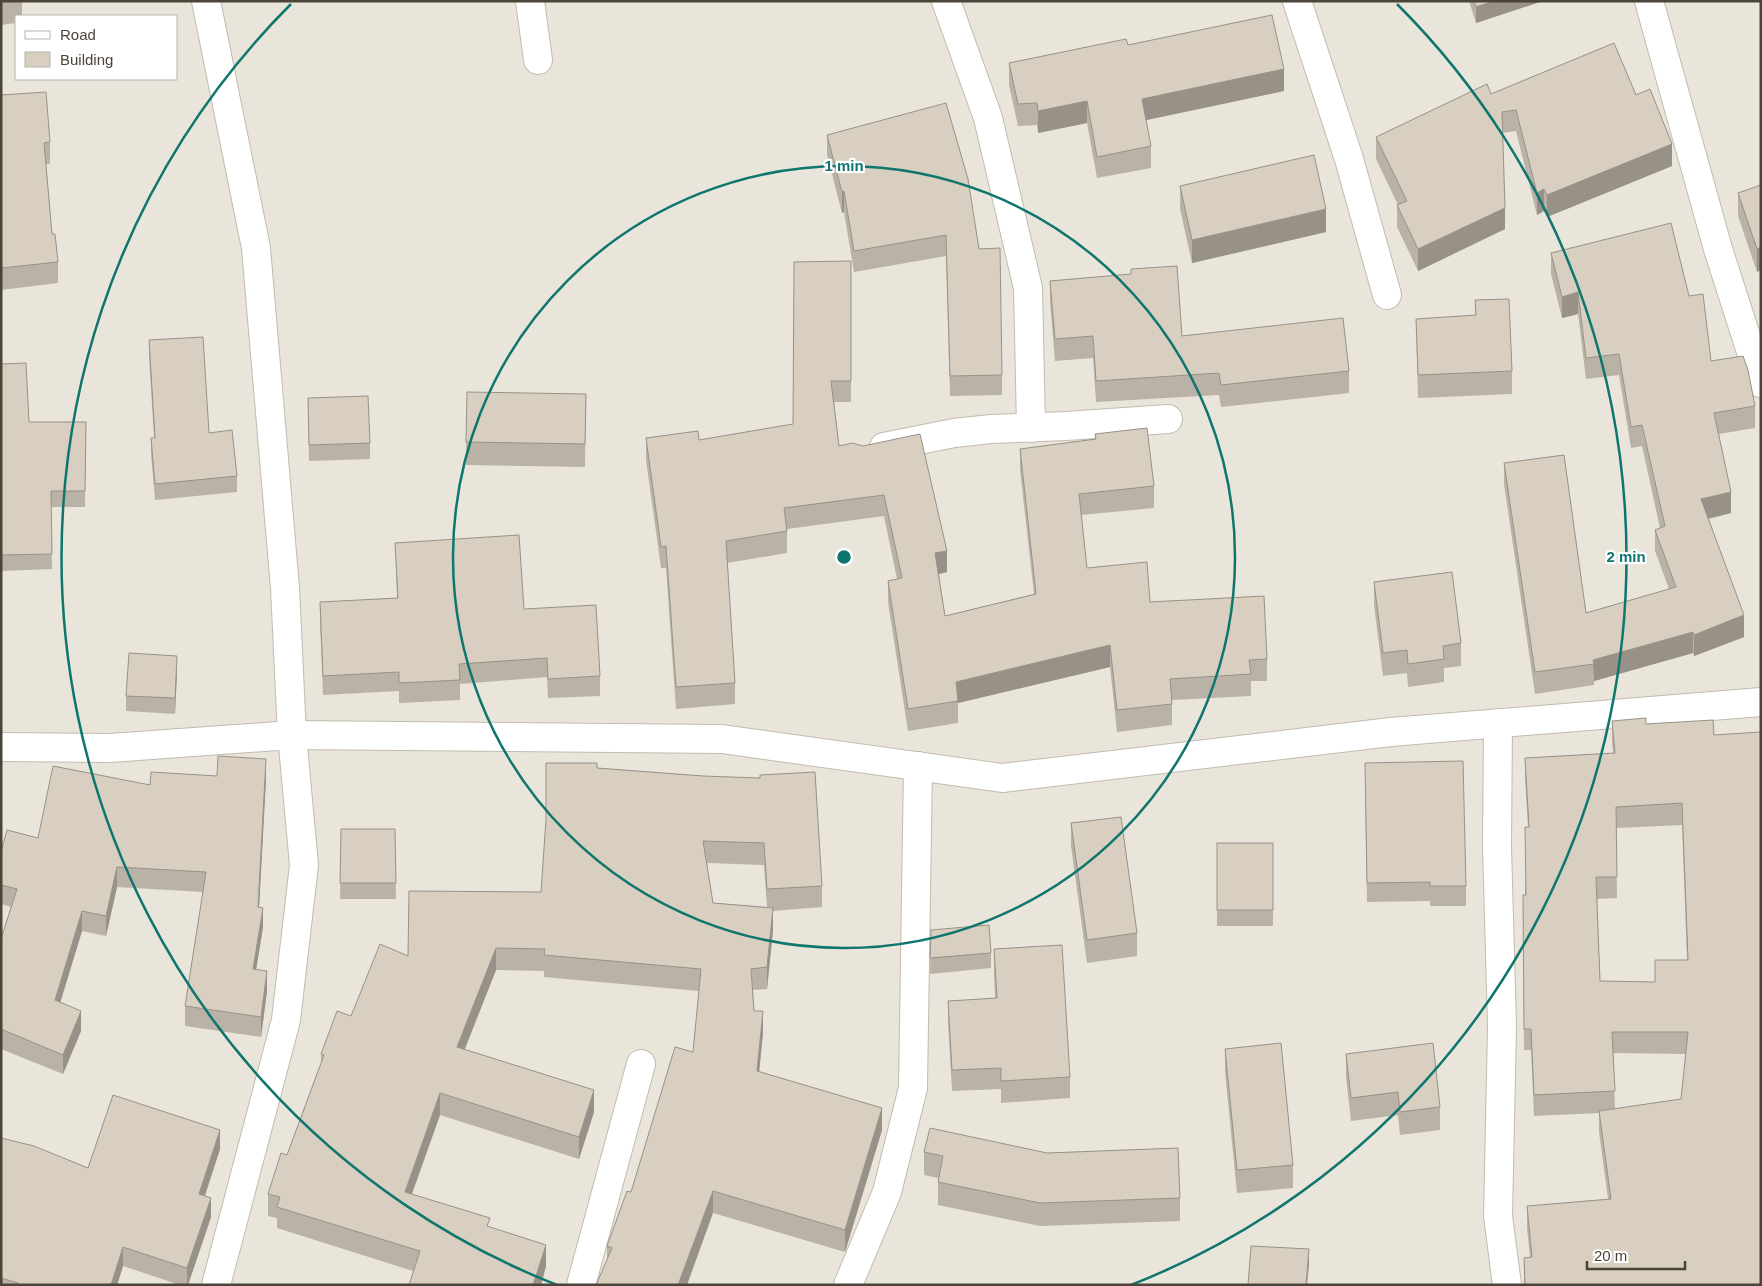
<svg xmlns="http://www.w3.org/2000/svg" width="1762" height="1286" viewBox="0 0 1762 1286" font-family="Arial,sans-serif">
  <style>
    .residential { fill: #eae5da; fill-rule: evenodd }
    .lines { fill: none; stroke-linecap: round; stroke-linejoin: round }
    .street-casing { stroke: #c2bbae; stroke-width: 30 }
    .street { stroke: #fff; stroke-width: 28 }
    .wall { fill: #bab2a6; fill-rule: evenodd }
    .shaded-wall { fill: #979187 }
    .building { fill: #d8cfc1; stroke: #979187; fill-rule: evenodd }
    .ring { fill: none; stroke: #0f766e; stroke-width: 2.5 }
    .centre { fill: #0f766e; stroke: #fff; stroke-width: 2.5 }
    .ring-label { font-size: 15px; text-anchor: middle; font-weight: bold; fill: #0f766e; stroke: #fff; stroke-width: 4.5; stroke-linejoin: round; paint-order: stroke }
  </style>
  <rect width="100%" height="100%" fill="#f6f3ec"/>
  <path class="residential" d="M1 1H1761V1285H1ZM16 16H176V79H16Z"/>
  <g class="lines">
    <g class="street-casing">
      <g id="street">
        <polyline points="206,1 256,248 285,588 292,735 304,865 286,1020 216,1285"/>
        <polyline points="530,1 538,60"/>
        <polyline points="946,1 988,118 1028,288 1031,428"/>
        <polyline points="1297,1 1349,159 1387,295"/>
        <polyline points="1649,1 1718,249 1761,383"/>
        <polyline points="884,447 954,433 991,429 1066,426 1168,419"/>
        <polyline points="1498,723 1497,847 1502,1026 1498,1216 1507,1285"/>
        <polyline points="1,747 110,748 292,735 722,739 1002,778 1391,732 1761,702"/>
        <polyline points="581,1285 641,1064"/>
        <polyline points="848,1285 887,1192 913,1088 918,766"/>
      </g>
    </g>
    <use href="#street" class="street"/>
  </g>
  <g class="wall">
    <polygon points="1,1 22,1 22,16 16,16 16,23 1,25"/>
    <polygon points="1469,1 1543,1 1476,23"/>
    <polygon points="1128,45 1284,91 1146,120 1151,146 1151,168 1097,178 1087,123 1038,133 1037,125 1018,126 1009,85 1009,63"/>
    <polygon points="1491,94 1636,95 1672,166 1547,217 1544,211 1537,215 1516,131 1502,133 1505,229 1418,271 1397,227 1397,205 1398,205 1376,159 1376,137"/>
    <polygon points="1,95 50,142 50,164 46,164 52,234 58,262 58,283 1,290"/>
    <polygon points="827,135 979,249 1002,375 1002,395 950,396 946,256 854,272 844,212 842,213 827,155"/>
    <polygon points="1761,185 1757,272 1738,216 1738,193"/>
    <polygon points="1180,186 1326,232 1192,263 1180,209"/>
    <polygon points="1551,253 1689,296 1711,361 1755,406 1755,428 1719,434 1731,513 1709,519 1744,637 1694,656 1693,653 1594,681 1594,685 1535,694 1504,484 1504,463 1586,613 1669,589 1655,551 1655,530 1660,528 1642,446 1631,448 1619,375 1586,379 1578,314 1562,318 1551,274"/>
    <polygon points="851,261 851,402 834,402 839,446 852,443 947,572 939,574 945,616 1034,594 1020,470 1020,449 1095,439 1095,434 1154,486 1154,508 1081,515 1087,568 1150,602 1267,659 1267,681 1251,681 1251,696 1172,700 1172,725 1117,732 1110,667 958,703 958,723 908,731 888,602 888,581 897,579 884,516 787,529 787,553 727,563 735,683 735,704 676,709 666,568 661,568 646,460 646,438 699,440 793,424"/>
    <polygon points="1050,281 1182,336 1349,371 1349,393 1221,407 1219,395 1096,402 1093,358 1055,361 1050,302"/>
    <polygon points="1475,300 1512,371 1512,394 1418,398 1416,319 1475,316"/>
    <polygon points="149,340 237,476 237,492 155,500 151,454 151,438 154,438 149,356"/>
    <polygon points="1,364 29,422 86,422 85,507 51,507 52,569 1,571"/>
    <polygon points="586,394 585,467 466,465 466,442"/>
    <polygon points="308,398 370,443 370,459 309,461"/>
    <polygon points="395,543 524,609 600,676 600,696 548,698 547,677 460,684 460,700 399,703 399,691 323,695 320,622 320,602 397,598"/>
    <polygon points="1374,582 1461,643 1461,666 1444,668 1444,682 1408,687 1407,673 1383,676 1374,605"/>
    <polygon points="177,672 175,714 126,711 126,696"/>
    <path d="M1612 721 1646 724 1714 735 1761 1285H1524V1258L1530 1257 1527 1228V1206L1608 1199 1599 1132V1113L1534 1116 1531 1050H1524L1523 895H1525L1528 827 1525 779V758L1613 753 1612 743ZM1682 825 1687 960 1655 982 1600 981 1597 899 1617 898 1616 828ZM1613 1053 1686 1054 1681 1099 1615 1109Z"/>
    <path d="M597 768 703 776 822 886V907L773 911V930L767 989 753 990 754 1011 763 1033 759 1072 882 1130 845 1252 713 1213 607 1260V1246L631 1192 693 1052 699 991 544 977V971L496 970 465 1049 594 1112 579 1159 440 1115 412 1194 490 1227 546 1266 541 1285H409L413 1271 277 1228V1218L268 1216V1194L287 1155 321 1064V1054L351 1016 408 956 541 892ZM707 863 764 865 767 907 713 903Z"/>
    <polygon points="266,779 259,907 263,927 256,969 267,991 261,1037 185,1026 185,1006 203,892 117,887 106,936 82,931 60,1002 81,1031 63,1074 1,1049 1,939 11,907 1,904 1,852 38,838 150,785"/>
    <polygon points="1365,783 1466,886 1466,906 1430,906 1430,901 1367,902"/>
    <polygon points="1071,823 1137,933 1137,956 1087,963 1071,846"/>
    <polygon points="341,829 395,829 396,899 340,899"/>
    <rect x="1217" y="843" width="56" height="83"/>
    <polygon points="931,930 991,953 991,968 930,974"/>
    <polygon points="994,949 1070,1077 1070,1098 1001,1103 1001,1089 952,1091 948,1022 948,1001 995,998 994,971"/>
    <polygon points="1225,1049 1293,1165 1293,1188 1237,1193 1225,1072"/>
    <polygon points="1346,1054 1440,1107 1440,1130 1400,1135 1398,1115 1351,1121 1346,1077"/>
    <polygon points="1,1138 88,1168 220,1149 205,1196 211,1217 188,1285 180,1285 123,1266 117,1285 1,1285"/>
    <polygon points="924,1152 1180,1198 1180,1221 1040,1226 938,1205 938,1178 924,1175"/>
  </g>
  <g class="shaded-wall">
    <polygon points="1494,1 1543,1 1476,23 1476,7"/>
    <polygon points="1284,69 1284,91 1142,121 1142,99"/>
    <polygon points="1087,101 1087,123 1038,133 1038,111"/>
    <polygon points="1672,144 1672,166 1547,217 1547,195"/>
    <polygon points="1544,189 1544,211 1537,215 1537,193"/>
    <polygon points="844,191 844,212 842,213 842,192"/>
    <polygon points="1505,208 1505,229 1418,271 1418,249"/>
    <polygon points="1326,209 1326,232 1192,263 1192,240"/>
    <polygon points="1761,247 1761,270 1757,272 1757,249"/>
    <polygon points="1578,292 1578,314 1562,318 1562,297"/>
    <polygon points="1731,492 1731,513 1701,520 1701,499"/>
    <polygon points="947,551 947,572 935,575 935,553"/>
    <polygon points="1744,615 1744,637 1694,656 1694,635"/>
    <polygon points="1693,632 1693,653 1594,681 1593,660"/>
    <polygon points="1110,645 1110,667 958,703 956,682"/>
    <polygon points="177,656 177,672 175,714 175,698"/>
    <polygon points="266,759 266,779 258,927 258,907"/>
    <polygon points="117,867 117,887 106,936 106,916"/>
    <polygon points="263,908 263,927 253,989 253,969"/>
    <polygon points="773,908 773,930 767,989 767,967"/>
    <polygon points="82,911 82,931 55,1020 55,1000"/>
    <polygon points="496,948 496,970 457,1068 457,1047"/>
    <polygon points="267,971 267,991 261,1037 261,1017"/>
    <polygon points="81,1011 81,1031 63,1074 63,1055"/>
    <polygon points="763,1011 763,1033 757,1093 757,1071"/>
    <polygon points="594,1090 594,1112 579,1159 579,1137"/>
    <polygon points="440,1093 440,1115 405,1213 405,1192"/>
    <polygon points="882,1108 882,1130 845,1252 845,1230"/>
    <polygon points="220,1130 220,1149 199,1213 199,1194"/>
    <polygon points="713,1191 713,1213 687,1285 678,1285"/>
    <polygon points="211,1198 211,1217 188,1285 187,1285 187,1268"/>
    <polygon points="546,1245 546,1266 541,1285 533,1285"/>
    <polygon points="123,1247 123,1266 117,1285 111,1285"/>
    <polygon points="1309,1249 1309,1265 1307,1285 1306,1285"/>
  </g>
  <g class="building">
    <polygon points="1474,1 1494,1 1476,7"/>
    <polygon points="1272,15 1284,69 1142,99 1151,146 1097,157 1087,101 1038,111 1037,103 1018,104 1009,63 1126,39 1128,45"/>
    <polygon points="1614,43 1636,95 1650,89 1672,144 1547,195 1544,189 1537,193 1516,110 1502,112 1505,208 1418,249 1397,205 1407,201 1376,137 1487,84 1491,94"/>
    <polygon points="46,92 50,142 44,143 52,234 55,234 58,262 1,268 1,95"/>
    <polygon points="946,103 968,179 979,249 1000,248 1002,375 950,376 946,235 854,251 844,191 842,192 827,135"/>
    <polygon points="1314,155 1326,209 1192,240 1180,186"/>
    <polygon points="1761,185 1761,247 1757,249 1738,193"/>
    <polygon points="1671,223 1689,296 1703,294 1711,361 1743,356 1748,370 1755,406 1714,413 1731,492 1701,499 1744,615 1694,635 1693,632 1593,660 1594,664 1535,672 1504,463 1564,455 1586,613 1676,587 1655,530 1665,526 1642,425 1631,427 1619,354 1586,358 1578,292 1562,297 1551,253"/>
    <polygon points="851,261 851,381 831,381 839,446 852,443 863,446 920,434 947,551 935,553 945,616 1036,594 1020,449 1096,439 1095,434 1147,428 1154,486 1079,494 1087,568 1147,562 1150,602 1264,596 1267,659 1249,660 1251,674 1170,679 1172,704 1117,710 1110,645 956,682 958,701 908,709 888,581 902,578 884,495 784,508 787,531 726,541 735,683 676,687 666,546 661,547 646,438 698,431 699,440 793,424 794,262"/>
    <polygon points="1177,266 1182,336 1343,318 1349,371 1221,385 1219,373 1096,381 1093,336 1055,339 1050,281 1131,274 1131,269"/>
    <polygon points="1509,299 1512,371 1418,375 1416,319 1476,315 1475,300"/>
    <polygon points="203,337 209,433 232,430 237,476 155,484 151,438 155,438 149,340"/>
    <polygon points="26,363 29,422 86,422 85,491 51,491 52,554 1,555 1,364"/>
    <polygon points="467,392 586,394 585,444 466,442"/>
    <polygon points="368,396 370,443 309,445 308,398"/>
    <polygon points="519,535 524,609 596,605 600,676 548,679 547,658 459,664 460,680 399,683 399,672 323,676 320,602 398,598 395,543"/>
    <polygon points="1452,572 1461,643 1443,646 1444,659 1408,664 1407,650 1383,653 1374,582"/>
    <polygon points="129,653 177,656 175,698 126,696"/>
    <path d="M1646 718V724L1713 720 1714 735 1761 732V1285H1525L1524 1258 1532 1257 1527 1206 1611 1199 1599 1111 1681 1099 1688 1032H1612L1615 1091 1534 1095 1531 1029H1524L1523 895H1526L1525 827H1529L1525 758 1615 753 1612 721ZM1682 803 1688 960H1655V982L1600 981 1596 877H1617L1616 807Z"/>
    <polygon points="218,756 266,759 258,907 263,908 253,969 267,971 261,1017 185,1006 206,872 117,867 106,916 82,911 55,1000 81,1011 63,1055 1,1029 1,939 17,889 1,885 1,852 7,830 38,838 53,766 150,785 151,772 217,776"/>
    <polygon points="1463,761 1466,886 1430,886 1430,882 1367,883 1365,763"/>
    <polygon points="546,763 597,763 597,768 703,776 760,778 760,775 815,772 822,886 767,889 764,843 703,841 713,903 773,908 767,967 751,969 754,1011 763,1011 757,1071 882,1108 845,1230 713,1191 678,1285 596,1285 612,1248 607,1246 627,1191 631,1192 675,1047 693,1052 701,969 544,955 545,949 496,948 457,1047 594,1090 579,1137 440,1093 405,1192 490,1218 487,1226 546,1245 533,1285 409,1285 420,1251 277,1207 280,1197 268,1194 281,1153 287,1155 324,1055 321,1054 337,1011 351,1016 380,944 408,956 409,891 541,892 546,819"/>
    <polygon points="1121,817 1137,933 1087,940 1071,823"/>
    <polygon points="341,829 395,829 396,883 340,883"/>
    <rect x="1217" y="843" width="56" height="67"/>
    <polygon points="989,925 991,953 930,958 931,930"/>
    <polygon points="1062,945 1070,1077 1001,1081 1001,1068 952,1070 948,1001 997,998 994,949"/>
    <polygon points="1281,1043 1293,1165 1237,1170 1225,1049"/>
    <polygon points="1433,1043 1440,1107 1400,1112 1398,1092 1351,1098 1346,1054"/>
    <polygon points="113,1095 220,1130 199,1194 211,1198 187,1268 123,1247 111,1285 18,1285 18,1283 1,1278 1,1138 34,1146 88,1168"/>
    <polygon points="930,1128 1047,1153 1178,1148 1180,1198 1040,1203 938,1182 943,1156 924,1152"/>
    <polygon points="1251,1246 1309,1249 1306,1285 1248,1285"/>
  </g>
  <g class="ring">
    <circle cx="844" cy="557" r="391"/>
    <path d="M557 1285A782 782 0 0 1 291 4M1397 4A782 782 0 0 1 1131 1285"/>
  </g>
  <circle cx="844" cy="557" r="8" class="centre"/>
  <g class="ring-label">
    <text x="844" y="171">1 min</text>
    <text x="1626" y="562">2 min</text>
  </g>
  <rect width="1762" height="1286" fill="none" stroke="#4b4439" stroke-width="5"/>
  <rect x="15" y="15" width="162" height="65" fill="#ffffff" stroke="#b7b4b0"/>
  <rect x="25" y="31" width="25" height="8" fill="#ffffff" stroke="#b7b4b0"/>
  <text x="60" y="40" font-size="15" fill="#4b4439">Road</text>
  <rect x="25" y="52" width="25" height="15" fill="#d8cfc1" stroke="#b7b4b0"/>
  <text x="60" y="65" font-size="15" fill="#4b4439">Building</text>
  <path d="M1587 1261v8h98v-8" fill="none" stroke="#4b4439" stroke-width="2.5"/>
  <text x="1594" y="1261" font-size="15" fill="#4b4439" stroke="#ffffff" stroke-width="4" paint-order="stroke">20 m</text>
</svg>
